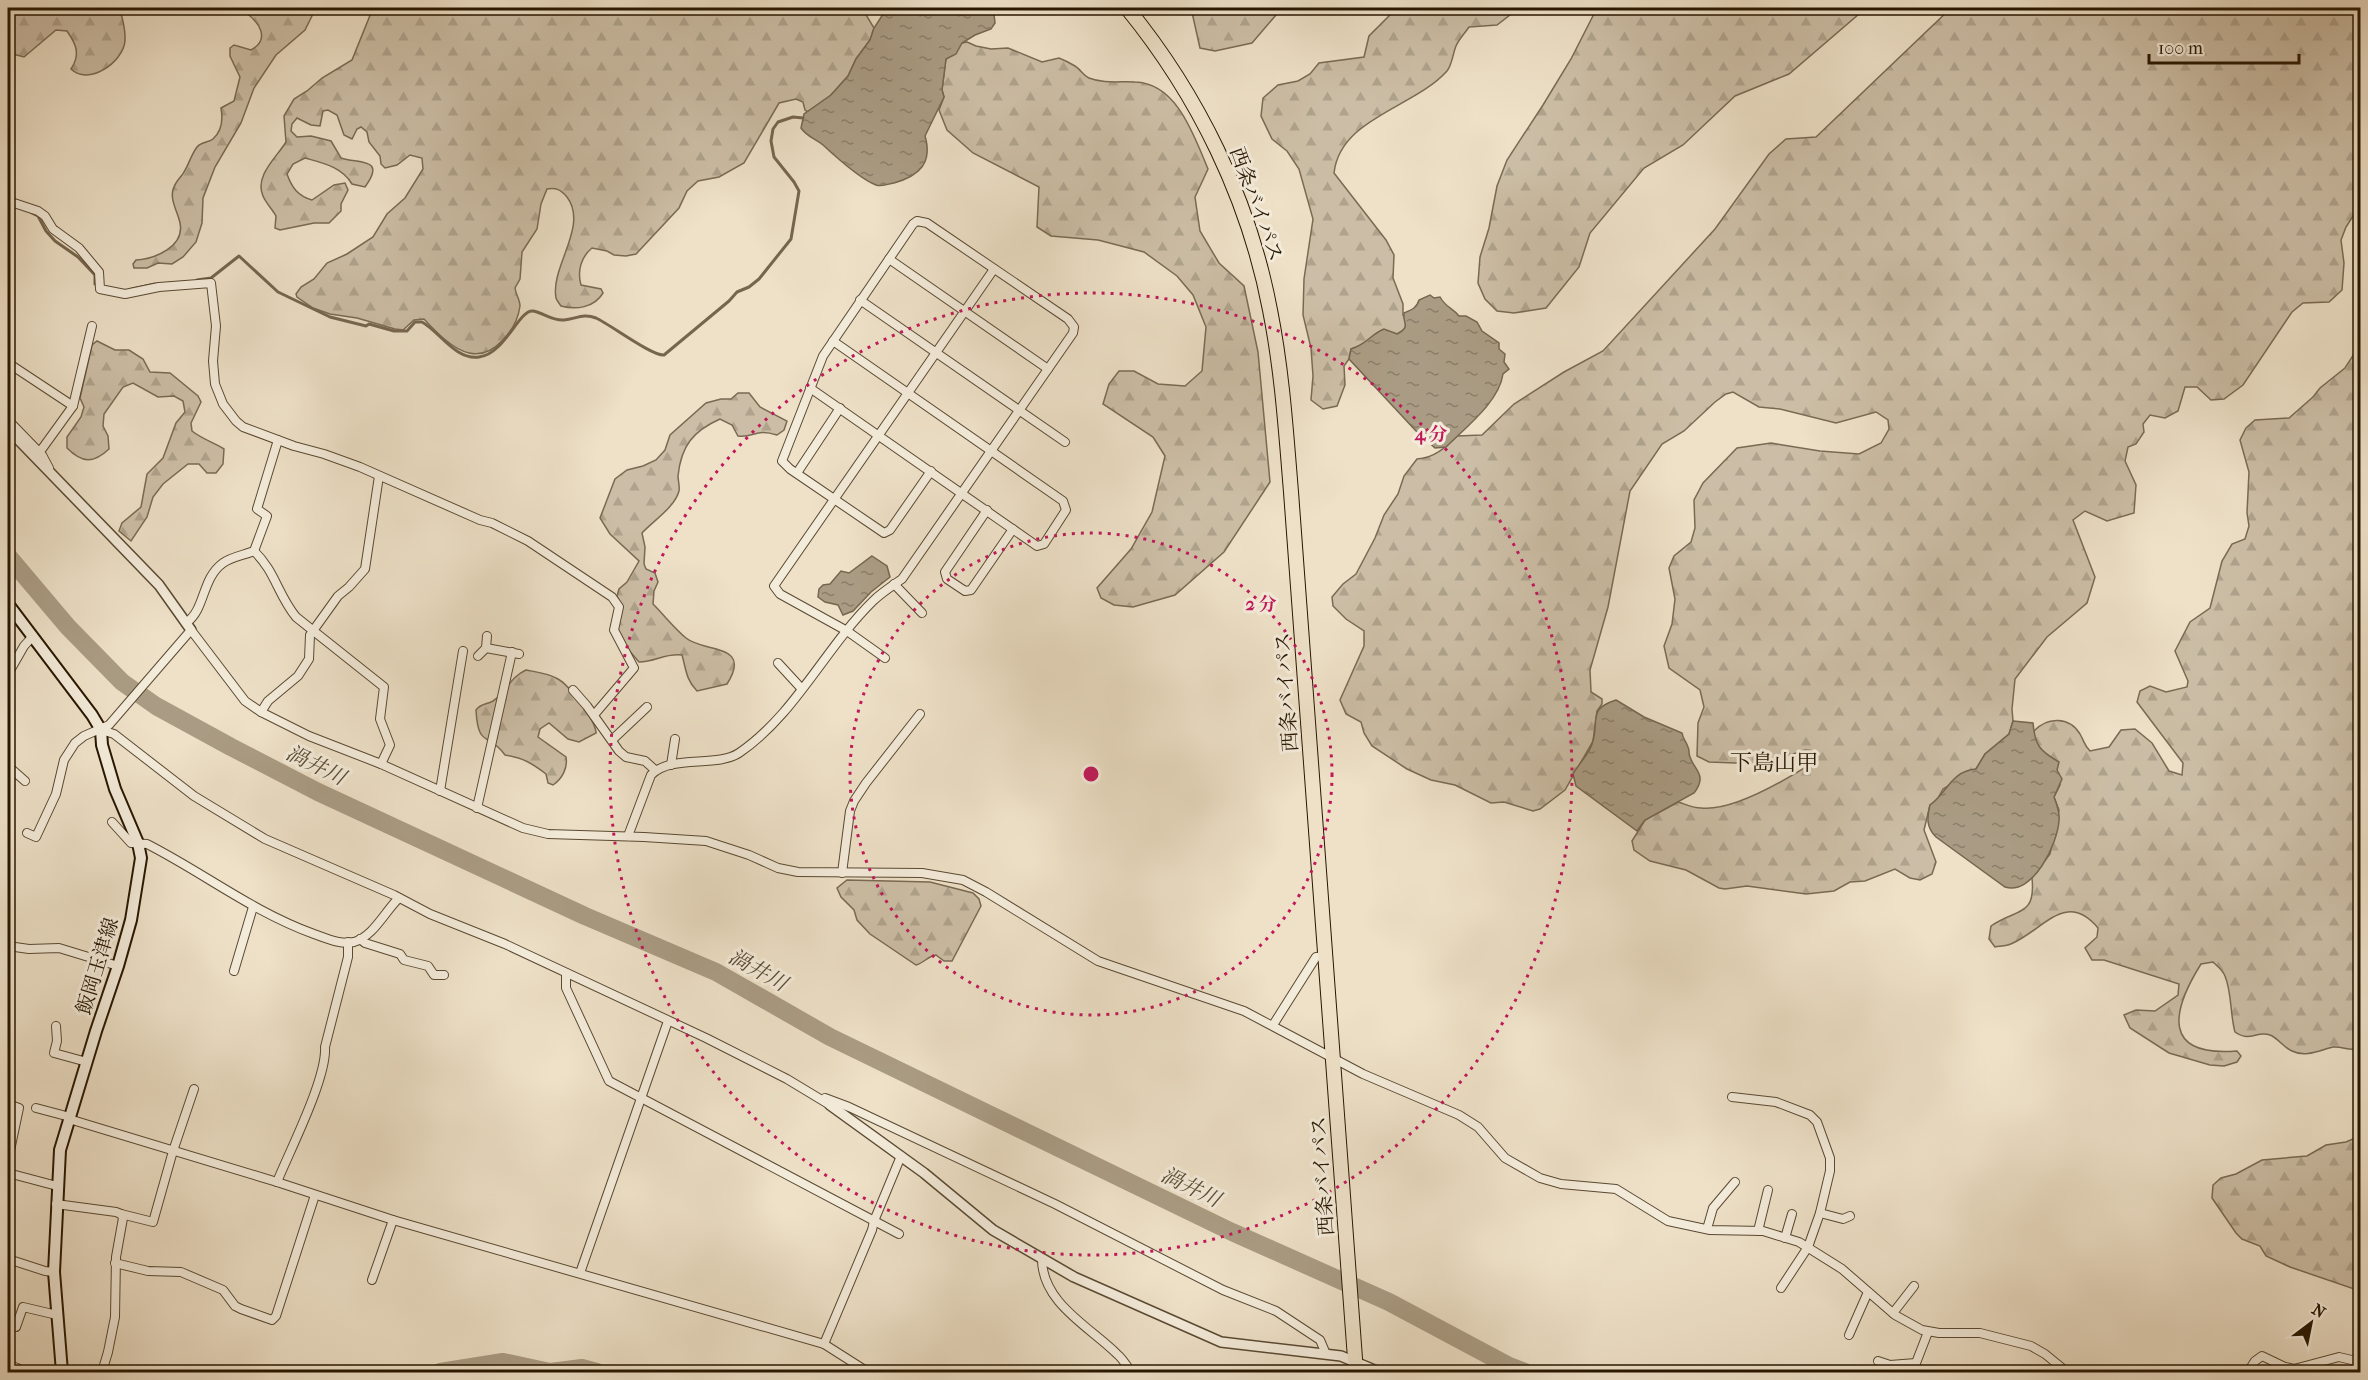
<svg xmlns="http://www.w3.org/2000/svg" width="2368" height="1380" viewBox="0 0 2368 1380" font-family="'IM FELL French Canon','Noto Serif JP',serif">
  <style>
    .forest { fill: url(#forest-firs); stroke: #7a6a53; stroke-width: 1.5 }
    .water { fill: url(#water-ripples); stroke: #76664f; stroke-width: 1.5 }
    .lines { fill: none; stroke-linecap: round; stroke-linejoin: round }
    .stream { stroke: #76664f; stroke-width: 3 }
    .river { stroke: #aa9c84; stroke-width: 18 }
    .minor-casing { stroke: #594932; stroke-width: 10 }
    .tertiary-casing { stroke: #594932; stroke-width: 12 }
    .secondary-casing { stroke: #271600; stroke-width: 14 }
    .trunk-casing { stroke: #271600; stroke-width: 16 }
    .minor { stroke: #f4ecdb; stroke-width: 8 }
    .tertiary { stroke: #f4ecdb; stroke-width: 9 }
    .secondary { stroke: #f4ecdb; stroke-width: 10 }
    .trunk { stroke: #eee1c8; stroke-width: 14 }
    .ring { fill: none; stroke: #c2185b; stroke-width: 3; stroke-dasharray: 3 6 }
    .labels { text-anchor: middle; stroke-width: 6; stroke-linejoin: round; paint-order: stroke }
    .street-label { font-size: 20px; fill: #271600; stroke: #f4ecdb }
    .water-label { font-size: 21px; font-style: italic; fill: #5b4c35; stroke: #f4ecdb }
    .quarter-label { font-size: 22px; fill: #271600; stroke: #f4ecdb }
    .centre { fill: #c2185b; stroke: #f4ecdb; stroke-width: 3 }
    .ring-label { font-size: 18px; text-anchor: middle; font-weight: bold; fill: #c2185b; stroke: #f4ecdb; stroke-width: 6; stroke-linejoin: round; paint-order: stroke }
  </style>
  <defs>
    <pattern id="forest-firs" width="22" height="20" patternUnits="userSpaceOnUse" patternTransform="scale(1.5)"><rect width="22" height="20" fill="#ccbea6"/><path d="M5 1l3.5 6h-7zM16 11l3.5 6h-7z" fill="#afa38d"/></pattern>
    <pattern id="water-ripples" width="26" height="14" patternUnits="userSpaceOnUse" patternTransform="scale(1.5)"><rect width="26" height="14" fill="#aa9c84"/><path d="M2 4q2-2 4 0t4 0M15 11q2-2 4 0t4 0" fill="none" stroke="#8a7e6a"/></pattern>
  </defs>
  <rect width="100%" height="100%" fill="#eee1c8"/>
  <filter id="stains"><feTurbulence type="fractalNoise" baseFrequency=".00333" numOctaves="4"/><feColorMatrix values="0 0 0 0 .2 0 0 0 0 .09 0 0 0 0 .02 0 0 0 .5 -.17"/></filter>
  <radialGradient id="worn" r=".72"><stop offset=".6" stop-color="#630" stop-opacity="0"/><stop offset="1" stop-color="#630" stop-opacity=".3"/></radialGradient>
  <g class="forest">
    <path d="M8 8H120C122 18 126 30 125 41 123 63 88 86 71 69 81 54 76 44 67 31L56 30 24 57 13 54 8 42 12 24Z"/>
    <path d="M229 8H306L311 11 312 16 305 30 276 55 254 88 241 123 215 167 203 198 202 223 196 242 183 257 172 264 158 263 147 268H134L133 264 136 260C154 259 185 247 180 223 177 209 167 197 176 183 178 179 182 176 184 172 189 164 191 155 197 147 202 141 208 143 213 139 222 131 223 119 221 108L234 101 240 77 230 56V48L234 45 251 50C271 39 259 22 245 12L239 13Z"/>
    <path d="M373 8H862L874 28 870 40 856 59 848 76 831 95 808 112 805 110 803 102 796 99 779 103 744 163 719 177 698 181 687 191 679 208 636 254 626 256 614 255 607 251 592 248C581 257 577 271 581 285L601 289 603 293C594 308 576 310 561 306 559 303 557 301 556 298 550 267 589 226 567 197 561 190 556 187 547 189L541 204 537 229 522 252 520 279 515 288C516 295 520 300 520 306 517 329 494 359 469 353 452 349 435 331 424 319L414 320 403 330 395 329 357 318 330 314 313 308 297 297 296 294 301 287 314 279 327 263 347 254 373 237 387 214 405 198 423 169 422 158 410 155 397 165 385 168 381 164 380 156 369 142 367 132 361 127 357 129 352 139 344 135 337 115 328 110 323 111 320 126 311 125 297 118 292 124 291 131 297 137 311 136 331 141 341 158C358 164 387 157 365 187L352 184C342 167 323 163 305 158L293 164 287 174C292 188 298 196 312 200L334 185 345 183 348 190 341 204V211L329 223H314L280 230 275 228 276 216C272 209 266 203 263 196 254 176 277 157 286 142L284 116 294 99 307 91 322 78 352 60Z"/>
    <polygon points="1191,8 1282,8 1252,43 1215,51 1200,48"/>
    <path d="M1397 8H1519L1497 25 1469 27C1465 33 1459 39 1456 46 1453 53 1452 65 1447 71 1414 108 1340 118 1334 173L1386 240 1394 255 1393 278 1403 304V315L1407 323 1404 330 1397 334 1384 330C1372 337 1365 345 1351 349L1349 359 1344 366 1345 385 1337 406 1323 409 1311 400 1313 376 1311 348 1303 315 1304 279 1313 219 1299 169 1287 151 1272 139 1261 116 1263 98 1278 85 1298 81 1310 74 1319 63 1364 57 1369 36Z"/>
    <polygon points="1597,8 1866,8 1789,74 1735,96 1683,145 1644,168 1590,233 1579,267 1546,308 1514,313 1497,311 1485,299 1478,283 1480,257 1489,228 1497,186 1507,160 1543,105 1571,59"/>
    <path d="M1951 8H2360V205L2346 227 2341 240 2344 263 2342 290 2329 302 2303 303 2292 312 2243 385 2224 399 2211 400 2197 387H2185L2178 411 2165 418 2150 415 2143 424 2144 432 2136 444 2128 447 2125 461 2136 485 2134 513 2107 521 2085 511 2073 520 2095 577 2087 603 2047 637 2015 679 2012 709 2013 721 2009 734 1985 754 1976 769 1943 789 1937 800 1930 805 1924 830 1936 862 1932 874 1920 880 1910 878 1895 869 1865 881 1850 882 1834 891 1806 894 1747 886 1725 889 1719 888 1686 870 1650 861 1634 850 1632 841 1645 820 1678 802C1685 804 1693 808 1701 808 1734 812 1789 778 1817 760L1818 755 1815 751 1805 750 1763 764 1709 762 1697 756 1698 723 1704 707 1700 690 1669 668 1664 646 1672 624 1675 599 1669 568 1674 556 1691 542 1695 528 1694 500 1703 483 1737 448 1771 443 1820 451 1859 454 1881 443 1889 429 1888 420 1876 412 1836 423 1780 409 1759 407 1733 392 1726 394 1715 402 1684 431 1662 444 1630 491 1608 607 1590 670 1591 692 1602 699V704L1597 711 1593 741 1565 790 1540 809 1533 811 1504 802 1491 803 1455 785 1431 780 1407 769 1372 746 1364 733 1361 722 1346 714 1340 700 1364 646V631L1346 619 1333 606 1332 597 1343 584 1356 574 1375 538 1384 515 1398 494 1404 476 1417 459C1434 458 1445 448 1457 436L1482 435 1514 404 1564 372 1603 351 1715 229 1769 154 1786 139 1816 137Z"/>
    <path d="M967 42 976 46 991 49 1008 48 1042 62 1059 58C1064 60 1070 63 1075 66 1080 69 1084 76 1089 78 1104 84 1120 81 1135 82 1177 83 1194 136 1208 169L1195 197 1200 231 1219 263 1244 286 1258 352 1270 482 1224 552 1175 595 1133 607 1114 605 1101 598 1097 588 1131 549 1152 512 1165 456 1153 437 1103 404 1109 384 1119 371H1134L1158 384 1185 386 1202 371 1206 327 1193 295 1177 276 1144 252 1098 240 1051 236 1037 227 1039 187 973 153 947 130 939 110 944 97 942 90 946 58 962 43Z"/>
    <path d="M2360 329V1048C2350 1052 2343 1046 2333 1047 2320 1050 2306 1058 2292 1051 2284 1048 2278 1038 2270 1035 2256 1030 2251 1043 2235 1032 2230 1014 2232 993 2225 976 2223 970 2217 966 2213 962L2201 964C2171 1012 2162 1057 2237 1051L2241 1056 2237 1062 2224 1066 2210 1065 2169 1053 2130 1028 2124 1015 2136 1010 2155 1011 2178 995 2179 984 2104 960H2092L2085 948 2097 937 2098 928C2066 890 2044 929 2013 943 2008 946 2001 946 1995 947L1989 939 1991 926C2017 908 2036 917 2032 878L2050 854 2059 810 2054 797 2060 785 2034 739V731C2047 717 2069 716 2080 734 2084 741 2084 745 2090 751L2109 747 2121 730 2135 729 2152 743 2169 771 2182 775 2183 763 2137 702 2140 691 2150 686 2166 692 2187 687 2188 681 2175 651 2190 622 2210 608 2222 561 2232 544 2245 539 2249 526 2247 513 2249 472 2240 440 2246 428 2255 420 2289 418 2313 397 2320 388 2345 368 2356 351Z"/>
    <path d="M97 341 115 350H129L143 359 150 372 170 373 198 396 201 402 191 423 192 431C202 439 213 442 224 449L223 464 216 473H207L199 464H188L163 484 153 497 147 517 131 541 119 531 122 523 141 507 147 474 163 458 176 423 185 412 183 401 174 396 158 397 133 383 123 387 104 414 103 426 108 436 109 449C93 464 82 463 67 448V437L81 417 84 407 80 398 92 345Z"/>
    <path d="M738 393H749L760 407 787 421 784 430 777 435C755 428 755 438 738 436L732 425 720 419C693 431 681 446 678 476 678 481 680 486 679 491 675 507 653 521 642 533L645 547 644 564 646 569 655 573 658 582 654 591 653 604C664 615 674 628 686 638 704 653 753 643 727 684L697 691C686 680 686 669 682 655 664 653 656 662 639 662L621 641 617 632 622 606 617 596 619 589 627 582 639 561 610 534 600 518 615 479 627 470 643 466 656 460 665 450 670 435 706 403 721 399H731Z"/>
    <path d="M526 670C536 672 548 673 558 679 569 685 596 721 596 733L579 742 568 739 549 723 540 729 538 737 566 757C568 768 562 779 553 785L548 783 546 774C532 763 523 758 505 755 489 732 478 749 476 710 481 703 486 705 493 701 506 693 510 677 526 670Z"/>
    <path d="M847 880 930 882 973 893 979 899 981 906 952 961H944L936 955C928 956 924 963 916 965L870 934 857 920 854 910 841 897 837 888Z"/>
    <polygon points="2360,1136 2360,1291 2290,1267 2266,1256 2260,1246 2242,1239 2236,1233 2212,1198 2213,1185 2221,1178 2236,1174 2262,1160 2307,1156 2326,1145 2346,1142"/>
  </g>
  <g class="water">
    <path d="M887 8 996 9 994 14 995 23 991 29 975 35 962 43 956 54 946 59 942 90 944 97 925 136C933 163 919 176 894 183 887 184 882 187 876 185 860 179 836 157 823 145 816 139 807 137 801 128L804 114 831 95 848 76 856 59 870 40 874 28Z"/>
    <path d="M1430 295 1434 298 1440 297C1446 308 1453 308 1459 316H1466L1477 322 1482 331 1499 343V349L1505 354 1504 362 1509 369 1503 374C1499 402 1466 427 1446 447L1435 448 1416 431 1349 359 1351 349C1366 345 1371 334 1384 329L1397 334C1412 326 1402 324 1404 313 1411 310 1417 308 1419 300Z"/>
    <polygon points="872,556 887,566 890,577 871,592 853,611 843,615 838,605 825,602 818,597 819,589 823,585 830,584 841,571 849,573"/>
    <path d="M1616 700 1644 717 1682 733C1683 739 1686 741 1688 747 1690 751 1688 752 1690 757 1694 770 1708 775 1694 793L1645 820 1637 831 1576 786 1573 774C1579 763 1590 754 1593 741 1599 719 1588 709 1616 700Z"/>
    <path d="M2013 721 2033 723C2035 746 2040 751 2059 762L2057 770 2062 779 2054 797C2057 805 2060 812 2059 820 2058 843 2033 896 2005 887L1936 837C1926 827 1927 818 1930 805 1947 793 1951 771 1976 769L1985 754 2009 734Z"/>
  </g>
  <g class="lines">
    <g class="stream">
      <polyline points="32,213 38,216 46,231 55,241 78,257 95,275 95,284 99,285"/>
      <path d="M197 280 211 278 239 256 278 292 330 317 366 326 369 324 394 331H407L415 322H422C440 332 455 360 479 357 505 354 519 309 533 311 544 313 552 321 564 320 576 319 583 313 596 318 611 325 652 356 664 355L729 301 737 292 749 287 759 279 791 239 799 191 794 182 774 157 771 141 773 129 778 122 793 117 803 118"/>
      <polyline points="132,289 155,284"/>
    </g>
    <g class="river">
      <polyline points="8,556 68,627 122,682 156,706 231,747 318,792 585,916 716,972 830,1037 1232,1232 1389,1302 1509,1366 1525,1372"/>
      <polyline points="8,1370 17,1372"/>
      <polyline points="440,1372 503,1362 550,1372 582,1368 597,1372"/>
    </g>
    <g class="minor-casing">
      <g id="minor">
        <polyline points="8,201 38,211 45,216 53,229 79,248 99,272 100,289 125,294 159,287 211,283 216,326 213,361 215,384 223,404 236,421 243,427 294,446 324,454 360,467 480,520 492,523 528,541 612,597 619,607 614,630 634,668 594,715"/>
        <polyline points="889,259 1048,369"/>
        <polyline points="860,300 1065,442"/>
        <polyline points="8,363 73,406"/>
        <polyline points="810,388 1037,546 1044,544 1066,510 1063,501 833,341"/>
        <polyline points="8,420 42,455 49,468"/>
        <polyline points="39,453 73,406 92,326"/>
        <polyline points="797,473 840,408"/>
        <polyline points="987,510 947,569 945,572 947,579 965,591 971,590 1013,529"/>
        <path d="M254 551C275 571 278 595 296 617L384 687 380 719 390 745 381 764"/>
        <polyline points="894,584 922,613"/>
        <path d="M186 623C206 609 201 579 223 563 231 557 244 555 254 551L267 516 257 509 278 440"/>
        <polyline points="486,648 519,654"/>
        <polyline points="478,656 486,648 487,636"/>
        <polyline points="885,658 847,631 780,594 774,586 994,269"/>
        <polyline points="778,663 801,688"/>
        <polyline points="8,674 24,646 33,636"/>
        <polyline points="573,690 587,706 619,751 626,757 645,761 655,770"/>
        <polyline points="261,712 268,701 298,676 309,659 310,635 338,596 349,587 365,569 379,476"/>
        <polyline points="101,730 114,734 194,796 265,839 394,895 430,914 505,944 706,1038 787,1079 830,1105"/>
        <polyline points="612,740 647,707"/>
        <polyline points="671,765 675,739"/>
        <polyline points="8,766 25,781"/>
        <polyline points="440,791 463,651"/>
        <polyline points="477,808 512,652"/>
        <path d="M112 822 131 843 147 844C204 873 253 912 314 934 326 938 340 945 354 942 374 936 385 911 399 898"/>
        <polyline points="27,833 36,837 56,794 64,760 75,743 84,736 109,725 191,630 245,701 261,712 309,736 381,764 523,828 548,834 644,837 706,841 749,855 778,868 798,872 922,873 963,880 986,892 1098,961 1244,1011 1363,1074 1459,1115 1478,1127 1505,1158 1540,1178 1561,1184 1616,1189 1668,1221 1710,1230 1763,1231 1799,1242 1842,1269 1895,1315 1922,1330 1939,1333 1980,1333 2031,1346 2045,1354 2067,1372"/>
        <path d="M628 836 651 775C671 754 716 768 739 753 795 715 825 648 873 601 881 593 892 586 902 579L1073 333 1074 327 1068 319 927 223 917 221 913 224 823 356 782 461 790 469 884 533 890 530 931 471"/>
        <polyline points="842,873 850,811 854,801 866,783 920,714"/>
        <polyline points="360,939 365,943 400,954 404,960 428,966 434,975 444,975"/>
        <polyline points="8,946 29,949 59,948 118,966"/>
        <polyline points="234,971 253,907"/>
        <polyline points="566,973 566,988 609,1081 899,1234"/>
        <polyline points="1273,1025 1316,957 1326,956"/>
        <polyline points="56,1026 57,1041 54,1053 87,1062"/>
        <polyline points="1732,1097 1776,1102 1810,1115 1817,1122 1830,1158 1830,1171 1820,1213 1808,1247 1781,1288"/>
        <polyline points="825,1098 849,1107 1055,1204 1223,1290 1276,1311 1320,1340 1326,1354"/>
        <polyline points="8,1104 19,1108 8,1160"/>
        <polyline points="36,1108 70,1117"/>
        <polyline points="69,1119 277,1182 393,1220 824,1344 868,1372"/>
        <polyline points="8,1173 57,1186"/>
        <path d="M277 1182C290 1150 327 1078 325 1047L348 957V942"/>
        <polyline points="56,1204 116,1212 121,1214 123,1218 116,1257 115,1317 108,1352 102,1372"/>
        <polyline points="1820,1213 1843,1219 1850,1216"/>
        <polyline points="121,1214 153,1222 173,1151 194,1089"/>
        <polyline points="1707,1229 1713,1208 1735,1182"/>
        <polyline points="1758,1231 1768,1190"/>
        <polyline points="1785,1238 1792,1214"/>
        <polyline points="8,1259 45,1271 54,1272"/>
        <path d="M1042 1259C1042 1303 1090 1327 1117 1354 1123 1359 1127 1366 1131 1372"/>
        <polyline points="115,1263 148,1271 181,1272 223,1290 235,1306 241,1309 272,1320 276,1316 315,1195"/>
        <polyline points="580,1273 668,1021"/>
        <polyline points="372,1280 393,1220"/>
        <polyline points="1893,1313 1914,1286"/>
        <polyline points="13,1327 16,1327 23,1307 57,1315"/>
        <polyline points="1849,1335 1868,1292"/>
        <polyline points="824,1344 872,1230 874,1221 901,1156"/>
        <polyline points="1878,1361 1890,1365 1916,1363 1928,1332"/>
        <polyline points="8,1364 26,1372"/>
        <polyline points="2248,1372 2255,1361 2262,1356 2285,1367 2294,1369 2339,1357 2360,1362"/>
      </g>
    </g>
    <g class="tertiary-casing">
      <g id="tertiary">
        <polyline points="8,429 159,585 191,630"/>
        <polyline points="830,1105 924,1173 993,1230 1074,1277 1221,1342 1341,1356 1379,1372"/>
      </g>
    </g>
    <g class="secondary-casing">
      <polyline id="secondary" points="8,604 92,715 101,730 102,745 115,789 138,843 141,858 131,920 118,966 96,1031 60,1150 54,1272 62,1372"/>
    </g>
    <g class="trunk-casing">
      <path id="trunk" d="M1127 8C1198 95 1249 199 1270 310 1282 370 1286 431 1291 492L1356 1372"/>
    </g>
    <use href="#minor" class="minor"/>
    <use href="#tertiary" class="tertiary"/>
    <use href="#secondary" class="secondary"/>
    <use href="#trunk" class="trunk"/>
  </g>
  <g class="ring">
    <circle cx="1091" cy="774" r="241"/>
    <circle cx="1091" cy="774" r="481"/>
  </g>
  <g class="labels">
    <g class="street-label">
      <text transform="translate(1257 204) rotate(70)" y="7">西条バイパス</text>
      <text transform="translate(1286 692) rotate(-94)" y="7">西条バイパス</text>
      <text transform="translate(97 966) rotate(-73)" y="7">飯岡玉津線</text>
      <text transform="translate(1322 1176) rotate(-94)" y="7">西条バイパス</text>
    </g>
    <g class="water-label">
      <text transform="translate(316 765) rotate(26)" y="7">渦井川</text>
      <text transform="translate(758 970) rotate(29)" y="7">渦井川</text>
      <text transform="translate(1191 1187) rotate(26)" y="7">渦井川</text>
    </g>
    <g class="quarter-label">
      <text x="1774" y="770">下島山甲</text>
    </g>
  </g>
  <circle cx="1091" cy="774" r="9" class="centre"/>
  <g class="ring-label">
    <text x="1431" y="440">4 分</text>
    <text x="1261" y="610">2 分</text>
  </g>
  <rect width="2368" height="1380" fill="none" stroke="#eee1c8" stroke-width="30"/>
  <rect x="9" y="9" width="2350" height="1362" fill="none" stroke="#271600" stroke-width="3"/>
  <rect x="15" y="15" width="2338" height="1350" fill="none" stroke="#271600" stroke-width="1.5"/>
  <g transform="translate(2311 1323) rotate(32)" stroke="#f4ecdb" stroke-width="4.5" paint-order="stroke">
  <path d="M0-4.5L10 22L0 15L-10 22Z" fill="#271600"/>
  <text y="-9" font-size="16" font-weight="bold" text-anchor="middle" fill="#271600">N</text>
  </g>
  <path d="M2149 54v9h150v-9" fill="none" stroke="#271600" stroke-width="3"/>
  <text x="2158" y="54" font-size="18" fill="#271600" stroke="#f4ecdb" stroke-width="4.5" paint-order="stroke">100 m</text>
  <rect width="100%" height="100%" filter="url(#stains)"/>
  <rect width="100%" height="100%" fill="url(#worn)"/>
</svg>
